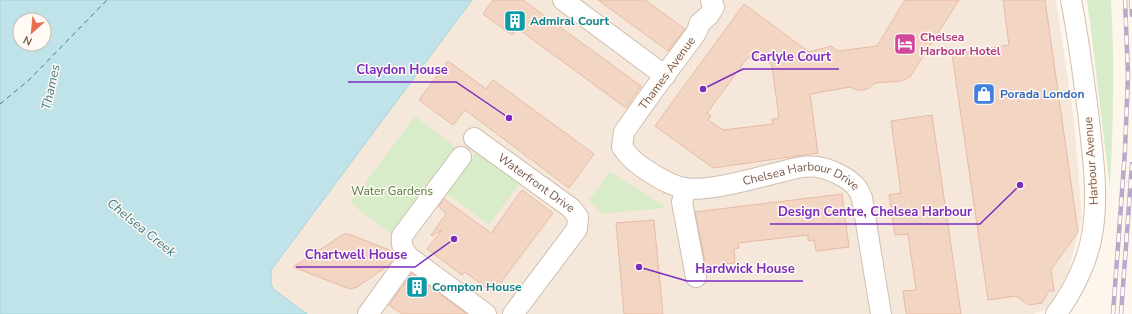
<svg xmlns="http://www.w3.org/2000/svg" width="1132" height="314" viewBox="0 0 1132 314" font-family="'Nunito Sans',sans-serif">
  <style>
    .residential { fill: #f5e8da }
    .green { fill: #d8ecc9 }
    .water { fill: #bfe3e8; stroke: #a5d3da; fill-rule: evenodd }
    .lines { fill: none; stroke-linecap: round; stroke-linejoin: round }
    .ferry { stroke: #437c86; stroke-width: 1; stroke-dasharray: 5 4; stroke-linecap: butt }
    .building { fill: #f3d5c3; stroke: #e6bba3; fill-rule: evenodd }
    .minor-casing { stroke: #d1beb0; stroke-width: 22 }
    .minor { stroke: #fff; stroke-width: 20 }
    .rail-casing { stroke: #b9a8c9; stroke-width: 4.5 }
    .rail { stroke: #fffaf3; stroke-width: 3; stroke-dasharray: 9; stroke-linecap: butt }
    .labels { text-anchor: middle; stroke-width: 3; stroke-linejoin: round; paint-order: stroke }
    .culture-label { font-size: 12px; font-weight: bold; fill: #0d838f; stroke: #fffaf3; text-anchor: start }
    .hotel-label { font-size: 12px; font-weight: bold; fill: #b23c85; stroke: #fffaf3; text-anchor: start }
    .street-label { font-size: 12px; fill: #7a5c4d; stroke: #fffaf3 }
    .shop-label { font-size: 12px; font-weight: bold; fill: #366cbe; stroke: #fffaf3; text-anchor: start }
    .park-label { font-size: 12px; fill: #537a41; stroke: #fffaf3 }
    .water-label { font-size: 13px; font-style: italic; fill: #437c86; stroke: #fffaf3 }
    .leader { fill: none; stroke: #7b2cbf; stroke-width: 1.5 }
    .callout-dot { fill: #7b2cbf; stroke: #fffaf3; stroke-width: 1.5 }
    .callout-label { font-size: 13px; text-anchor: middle; font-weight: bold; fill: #7b2cbf; stroke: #fffaf3; stroke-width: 3; stroke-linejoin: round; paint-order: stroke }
  </style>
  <rect width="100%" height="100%" fill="#fdf6ec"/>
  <polygon class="residential" points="472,0 1056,0 1074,119 1082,219 1068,273 1047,309 1034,314 307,314 273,289 271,283 271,270 302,228 349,158 461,16"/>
  <g class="green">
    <path d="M1087 0H1111C1115 63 1113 126 1110 189L1091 30Z"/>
    <polygon points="415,116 457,148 392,235 350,203"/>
    <polygon points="477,151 520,183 489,225 446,193"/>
    <polygon points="610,172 665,206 664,208 601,214 589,200"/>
  </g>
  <path class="water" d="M0 0H472L271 270V283L273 289 307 314H0ZM20 20H44V44H20Z"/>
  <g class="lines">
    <polyline class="ferry" points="0,104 29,80 107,0"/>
  </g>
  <g class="building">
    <polygon points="493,0 523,0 641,86 626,108 517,28 512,35 483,14"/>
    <polygon points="598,0 645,0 685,29 668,51"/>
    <path d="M905 0H959L910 77 901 81 875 83 869 88 863 90H857L850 87 810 94 818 153 713 168 655 126 744 4 809 52 831 46 838 51 877 46ZM757 54 772 65 779 118 772 119 773 124 723 130 708 120 711 116 707 113 748 57 753 60Z"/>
    <polygon points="1003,0 1045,0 1078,232 1051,270 1054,291 1049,291 1042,303 1029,305 1016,296 988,300 952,54 1009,45"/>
    <polygon points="448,61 486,89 493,80 594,154 569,188 465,110 453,125 419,100"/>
    <polygon points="932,115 961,314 906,314 903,291 916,290 908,234 895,235 889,195 901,193 891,121"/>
    <polygon points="522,190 553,213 493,293 465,272 462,275 427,249 442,230 432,236 431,235 446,214 439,206 444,199 491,233"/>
    <polygon points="842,194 849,247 816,251 814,240 808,241 808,235 738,243 739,248 734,249 735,263 706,266 695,212"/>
    <polygon points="654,220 663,314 624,314 616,223"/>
    <polygon points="344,234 351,235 392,251 395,257 389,265 357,287 350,289 293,267"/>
    <polygon points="412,273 467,314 402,314 389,305"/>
  </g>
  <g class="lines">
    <g class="minor-casing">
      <g id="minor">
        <polyline points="563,0 665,76"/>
        <path id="s1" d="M711 0 714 7 709 15 699 24 698 29 694 36 653 91 624 132 622 147C630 159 639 166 651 173 662 180 672 186 684 188 711 192 754 178 781 172 791 169 806 165 817 167 828 168 850 178 857 188 859 191 861 195 862 198L881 314"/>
        <path id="s2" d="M474 138 571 208 578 217 577 229 513 314"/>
        <path d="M461 157 402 236C401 246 403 250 409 257L486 314"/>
        <polyline points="686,188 682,202 696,277"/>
        <polyline points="368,314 409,257"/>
        <path d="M1056 314C1074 290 1089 259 1093 229 1098 193 1093 156 1089 120 1084 80 1079 40 1071 0"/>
      </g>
    </g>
    <use href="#minor" class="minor"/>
    <g class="rail-casing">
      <g id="rail">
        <polyline points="1131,0 1132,15"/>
        <polyline points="1113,314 1125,151 1128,75 1125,0"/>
        <polyline points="1121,314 1132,164"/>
      </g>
    </g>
    <use href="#rail" class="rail"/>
  </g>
  <defs>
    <g id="building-square" transform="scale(1.15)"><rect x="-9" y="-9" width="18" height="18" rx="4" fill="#0f9aa8" stroke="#fffaf3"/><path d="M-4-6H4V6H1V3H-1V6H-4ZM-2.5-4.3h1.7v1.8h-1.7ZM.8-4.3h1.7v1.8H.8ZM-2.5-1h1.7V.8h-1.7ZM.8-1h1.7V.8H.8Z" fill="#fff"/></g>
    <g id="hotel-square" transform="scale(1.15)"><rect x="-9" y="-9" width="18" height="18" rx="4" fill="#d1479c" stroke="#fffaf3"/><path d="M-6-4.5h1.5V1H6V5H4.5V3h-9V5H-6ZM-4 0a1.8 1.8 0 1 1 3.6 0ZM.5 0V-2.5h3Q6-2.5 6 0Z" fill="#fff"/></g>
    <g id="shop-square" transform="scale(1.15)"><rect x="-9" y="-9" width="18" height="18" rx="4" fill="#3f7fe0" stroke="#fffaf3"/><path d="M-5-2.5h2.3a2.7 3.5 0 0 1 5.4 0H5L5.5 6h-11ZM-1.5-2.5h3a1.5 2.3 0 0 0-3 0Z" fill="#fff"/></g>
  </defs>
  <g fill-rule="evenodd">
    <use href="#building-square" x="515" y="21"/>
    <use href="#hotel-square" x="905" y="44"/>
    <use href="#shop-square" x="984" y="94"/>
    <use href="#building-square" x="417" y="287"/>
  </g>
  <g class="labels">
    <g class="culture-label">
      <text x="530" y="25">Admiral Court</text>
      <text x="432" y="291">Compton House</text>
    </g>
    <g class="hotel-label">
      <text x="920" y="41">Chelsea<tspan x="920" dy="14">Harbour Hotel</tspan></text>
    </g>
    <g class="street-label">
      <text transform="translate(667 73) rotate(-54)" y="4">Thames Avenue</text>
      <text transform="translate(1091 161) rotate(-94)" y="4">Harbour Avenue</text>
      <text dy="4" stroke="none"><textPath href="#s2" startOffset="77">Waterfront Drive</textPath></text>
      <text dy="4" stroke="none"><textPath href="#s1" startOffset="374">Chelsea Harbour Drive</textPath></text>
    </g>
    <g class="shop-label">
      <text x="1000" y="98">Porada London</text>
    </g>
    <g class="park-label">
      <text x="392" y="195">Water Gardens</text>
    </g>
    <g class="water-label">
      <text transform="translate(50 87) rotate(-78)" y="5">Thames</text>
      <text transform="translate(142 227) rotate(39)" y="5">Chelsea Creek</text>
    </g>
  </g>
  <path class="leader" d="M703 89L743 69H839M509 118L456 82H348M1020 185L980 224H770M454 239L415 267H296M639 267L687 281H803"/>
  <g class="callout-dot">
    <circle cx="703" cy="89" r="4"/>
    <circle cx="509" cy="118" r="4"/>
    <circle cx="1020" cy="185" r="4"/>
    <circle cx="454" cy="239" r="4"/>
    <circle cx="639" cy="267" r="4"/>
  </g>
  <g class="callout-label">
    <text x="791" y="61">Carlyle Court</text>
    <text x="402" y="74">Claydon House</text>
    <text x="875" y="216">Design Centre, Chelsea Harbour</text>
    <text x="356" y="259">Chartwell House</text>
    <text x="745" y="273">Hardwick House</text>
  </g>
  <g transform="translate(32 32) rotate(207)"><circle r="19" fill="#fffaf3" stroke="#cabbb1"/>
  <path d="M0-3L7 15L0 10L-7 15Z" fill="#e76f51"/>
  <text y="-6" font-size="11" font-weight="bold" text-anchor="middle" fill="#7a5c4d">N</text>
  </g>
</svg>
